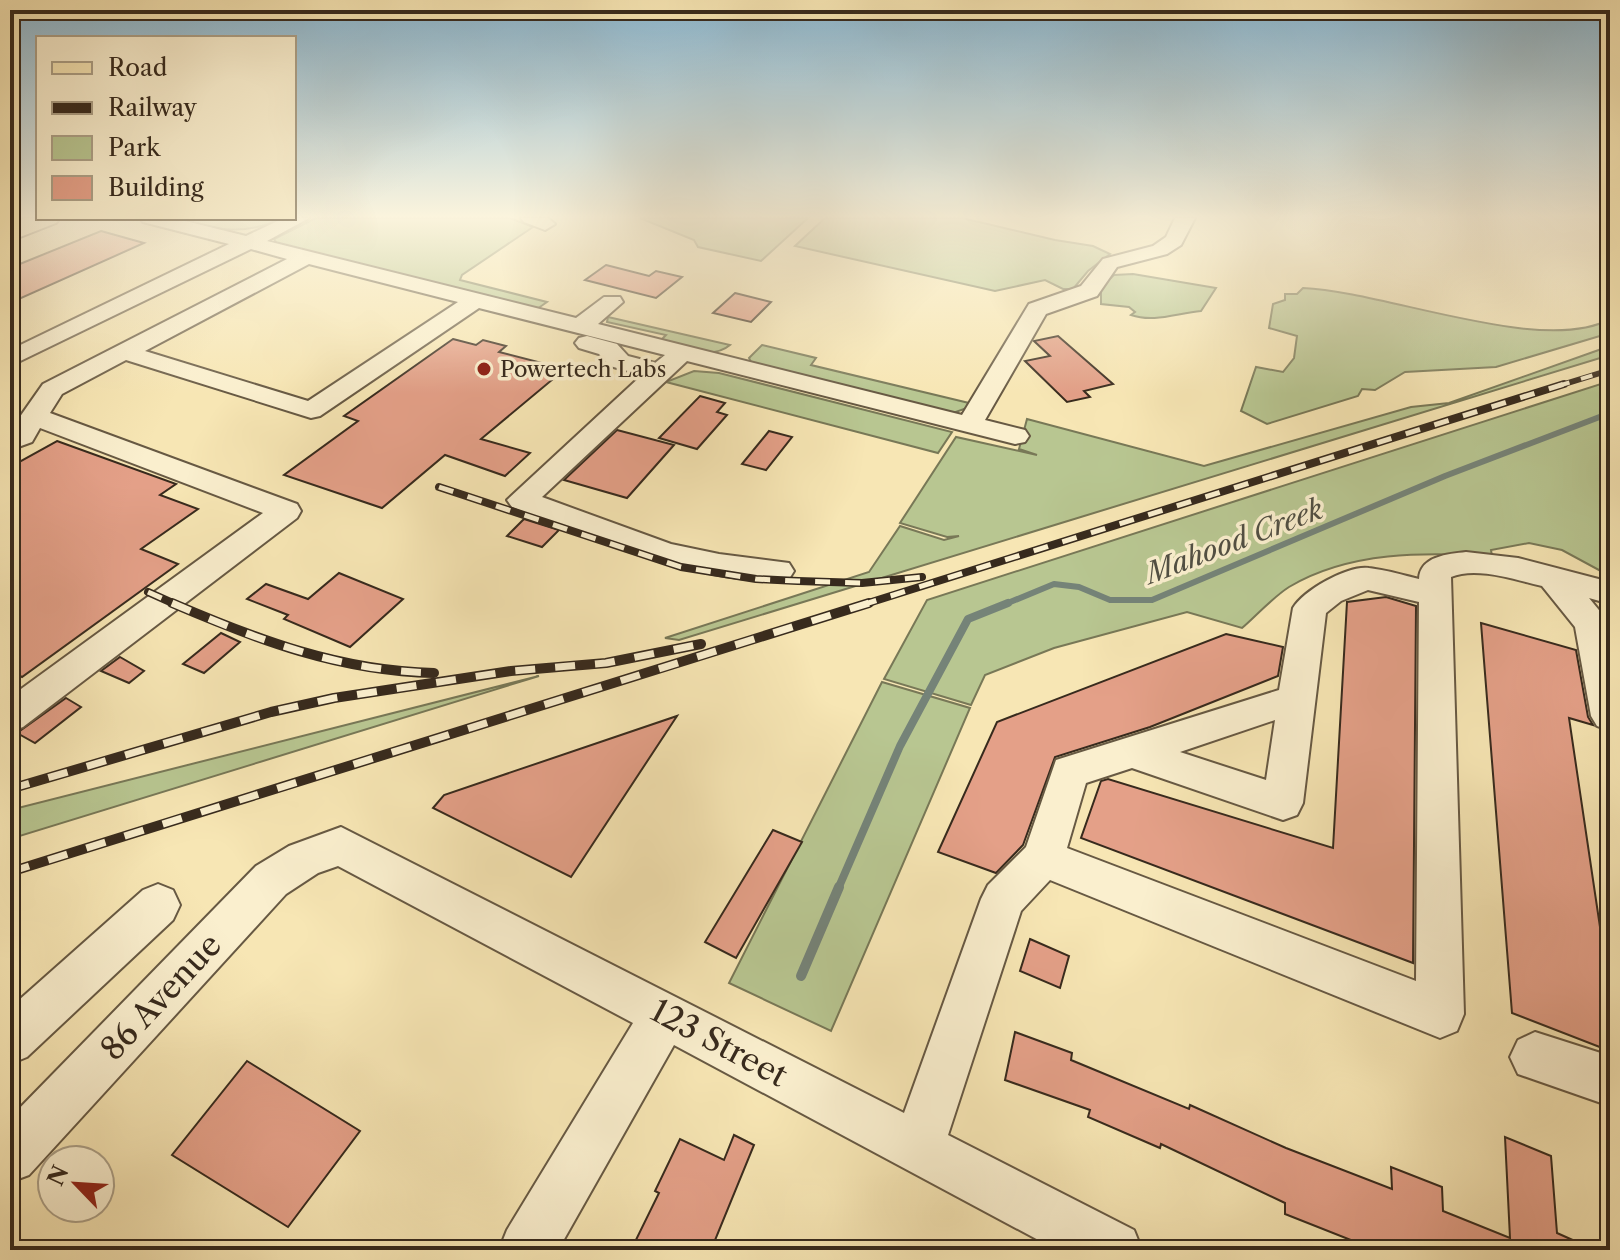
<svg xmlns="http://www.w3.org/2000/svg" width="1620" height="1260" viewBox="0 0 1620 1260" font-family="'Libre Caslon Text',serif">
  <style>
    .green { fill: #b8c691; stroke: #787857; stroke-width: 2 }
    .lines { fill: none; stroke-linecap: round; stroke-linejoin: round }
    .stream-far2 { stroke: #758378; stroke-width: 6 }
    .stream-far1 { stroke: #758378; stroke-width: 8 }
    .stream { stroke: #758378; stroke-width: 10 }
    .building { fill: #e4a088; stroke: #372a1d; stroke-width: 2 }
    .minor-casing { stroke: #675943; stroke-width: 4 }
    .major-casing { stroke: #372a1d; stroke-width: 4 }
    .minor { fill: #faefce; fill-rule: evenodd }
    .major { fill: #f7e6b4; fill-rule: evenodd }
    .rail-far2-casing { stroke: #372a1d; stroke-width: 6 }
    .rail-far1-casing { stroke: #372a1d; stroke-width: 8 }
    .rail-casing { stroke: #372a1d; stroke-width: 10 }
    .rail-far2 { stroke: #faefce; stroke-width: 4; stroke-dasharray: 12; stroke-linecap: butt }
    .rail-far1 { stroke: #faefce; stroke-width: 5; stroke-dasharray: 15; stroke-linecap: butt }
    .rail { stroke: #faefce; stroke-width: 7; stroke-dasharray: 20; stroke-linecap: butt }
    .poi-dot { fill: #8f2418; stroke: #faefce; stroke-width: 3 }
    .labels { text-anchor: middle; stroke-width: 7; stroke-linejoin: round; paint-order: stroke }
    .far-poi-label { font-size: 22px; fill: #372a1d; stroke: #faefce; text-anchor: start }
    .water-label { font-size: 28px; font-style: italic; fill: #514f43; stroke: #faefce }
    .near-street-label { font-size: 32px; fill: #372a1d; stroke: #faefce }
  </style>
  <rect width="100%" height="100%" fill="#f7e6b4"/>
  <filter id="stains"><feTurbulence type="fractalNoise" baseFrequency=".0025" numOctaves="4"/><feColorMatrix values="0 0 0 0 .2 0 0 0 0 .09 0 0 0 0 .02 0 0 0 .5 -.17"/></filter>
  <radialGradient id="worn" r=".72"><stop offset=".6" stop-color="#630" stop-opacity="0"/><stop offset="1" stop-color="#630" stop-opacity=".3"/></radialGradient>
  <g class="green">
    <path d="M183 218H282C247 236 216 230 180 220Z"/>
    <polygon points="316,218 510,218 533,227 462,275 460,280 547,302 537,309 278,245 274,239"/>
    <polygon points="640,218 808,218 761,261 698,247 694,240"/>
    <polygon points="825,218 962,218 1055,240 1093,246 1110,254 1088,271 1073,289 1063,289 1045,280 995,291 795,246"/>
    <path d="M1133 274 1216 288 1201 311C1177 313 1154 323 1131 315L1135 312 1129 307 1101 304V287L1114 275Z"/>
    <path d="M1303 288C1384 291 1543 356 1610 319V333L1496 367 1405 372 1375 390 1362 389 1358 396 1267 424 1241 411 1256 367 1283 372 1294 358 1297 336 1269 328 1273 304 1285 300V294H1297Z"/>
    <path d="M608 317 730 345C711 361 682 347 660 341L666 335 607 322Z"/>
    <polygon points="762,345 816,358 811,365 969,403 967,408 953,413 753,366 749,358"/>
    <polygon points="1610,346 1610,355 679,640 665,638 869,572 900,526 944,540 959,536 947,537 900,523 956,437 1037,455 1019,449 1027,419 1204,466 1411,407 1449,403"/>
    <polygon points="694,371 719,373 952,432 938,453 666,382"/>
    <path d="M1610 381V576L1562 550 1529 543 1491 550 1492 556C1425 552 1349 551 1289 587 1272 598 1257 615 1242 628L1187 612 1054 648 985 675 971 705 884 679 927 600Z"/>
    <polygon points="539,676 10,839 10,810"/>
    <polygon points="882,682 970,708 831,1031 729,983"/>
  </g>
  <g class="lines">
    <polyline class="stream-far2" points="1003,605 1054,584 1079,587 1110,600 1152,600 1445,476 1610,413"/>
    <polyline class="stream-far1" points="838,889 900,746 968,619 1008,603"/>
    <polyline class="stream" points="801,976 839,887"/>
  </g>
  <g class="building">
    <polygon points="101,231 144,243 10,303 10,268"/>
    <polygon points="606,265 649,276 656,271 682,277 656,298 585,280"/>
    <polygon points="735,293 771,302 751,322 713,313"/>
    <polygon points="1058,336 1113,384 1084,391 1090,397 1067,402 1025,361 1050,356 1034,341"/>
    <polygon points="453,339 476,345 483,340 506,346 499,352 565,369 481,439 530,453 505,476 445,455 382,508 284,475 358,421 344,416"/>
    <polygon points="700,396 725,403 717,412 727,415 697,449 659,438"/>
    <polygon points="617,430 674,445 627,498 564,480"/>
    <polygon points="769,431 792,437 766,470 742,464"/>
    <polygon points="57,441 176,484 160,495 198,509 141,549 178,564 22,677 10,671 10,467"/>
    <polygon points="524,519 559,530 542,547 507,536"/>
    <polygon points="339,573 403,599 350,647 284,619 288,615 247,599 266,584 308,599"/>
    <polygon points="1386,597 1416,606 1413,963 1081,838 1101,781 1108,779 1333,848 1347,602"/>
    <polygon points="1481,623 1576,650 1588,717 1593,725 1569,718 1600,927 1610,930 1610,1051 1512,1013"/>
    <polygon points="221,633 240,642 204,673 183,664"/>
    <polygon points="1226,634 1283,647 1278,676 1150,727 1055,757 1023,845 996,873 938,852 997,722"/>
    <polygon points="120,657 144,671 129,683 101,671"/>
    <polygon points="66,698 81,707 35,743 17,733"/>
    <polygon points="677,716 571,877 433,808 444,795"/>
    <polygon points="773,830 802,842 736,958 705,942"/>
    <polygon points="1030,939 1069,956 1060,988 1020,971"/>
    <polygon points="1015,1032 1072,1053 1071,1060 1189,1109 1190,1105 1286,1148 1392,1189 1391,1167 1442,1187 1443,1211 1510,1238 1505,1137 1551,1156 1557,1233 1595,1250 1376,1250 1285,1214 1285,1203 1161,1144 1160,1148 1088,1117 1090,1110 1005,1080"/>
    <polygon points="247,1061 360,1131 288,1227 172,1155"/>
    <polygon points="734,1135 754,1145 711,1250 631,1250 659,1193 655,1191 680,1139 724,1160"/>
  </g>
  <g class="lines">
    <g class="minor-casing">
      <g id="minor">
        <path d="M140 218H173L246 236 284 218H309L267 241 576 318 604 297H620L623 302 598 324 962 415 1029 304 1081 286 1103 259 1153 246 1166 237 1175 218H1195L1181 245 1167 254 1117 267 1097 296 1046 314 985 420 1025 430 1029 436 1025 442 1015 444 687 361 542 497 671 544 719 554 789 563 794 571 789 579C775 583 762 580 747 579 664 570 589 536 512 507L507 500 642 375 610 366 599 354 579 348 575 343 579 338 587 336 617 344 628 356 655 363 665 355 479 308 320 416 311 418 126 360 62 394 50 413 297 504 301 511 297 518 23 727 10 732V697L263 513 40 428 32 442 10 450V431L43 384 287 259 251 249 10 366V350L229 244 143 222ZM309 264 458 302 308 401 145 351Z"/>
        <polygon points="521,218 548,218 555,224 545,230 524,222"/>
        <path d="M1466 552 1518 558 1610 582V604L1589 598 1603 615 1610 633V731L1597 726 1591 716 1575 627 1542 586C1516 580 1476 566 1451 577L1464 1014 1457 1031 1440 1038 1050 880 1021 911 948 1135 1134 1230 1142 1250H1057L674 1045 558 1250H499L507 1230 633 1023 338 866 318 873 286 894 29 1175 10 1182V1118L256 866 289 846 341 827 904 1113 981 899 988 885 1026 847 1056 760 1279 690 1293 608C1304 590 1348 565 1369 568 1386 570 1403 575 1419 579 1420 556 1448 554 1466 552ZM1368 590 1419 602 1416 981 1067 848 1086 783 1132 768 1283 820 1297 815 1303 803 1326 613 1341 601ZM1275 720 1266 780 1180 752Z"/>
        <polygon points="158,884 173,890 180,905 173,920 27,1057 10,1064 10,1008 143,890"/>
        <polygon points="1535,1032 1610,1056 1610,1106 1518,1074 1510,1057 1518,1040"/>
      </g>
    </g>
    <g class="major-casing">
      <polygon id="major" points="25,218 60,218 56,223 10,241 10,224"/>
    </g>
    <use href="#minor" class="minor"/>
    <use href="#major" class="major"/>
    <g class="rail-far2-casing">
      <polyline id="rail-far2" points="1558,386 1610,370"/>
    </g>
    <g class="rail-far1-casing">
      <g id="rail-far1">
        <polyline points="439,487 681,567 756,579 798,581 862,583 922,577"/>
        <polyline points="148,592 177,605"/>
        <polyline points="862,605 1564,384"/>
      </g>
    </g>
    <g class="rail-casing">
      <g id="rail">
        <path d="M172 603C258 640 340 671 434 673"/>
        <polyline points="10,789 271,712 334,698 511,671 606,663 701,644"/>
        <polyline points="10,872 869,603"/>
      </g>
    </g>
    <use href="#rail-far2" class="rail-far2"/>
    <use href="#rail-far1" class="rail-far1"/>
    <use href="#rail" class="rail"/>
  </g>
  <linearGradient id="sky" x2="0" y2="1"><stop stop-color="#8ab8d3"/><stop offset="0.55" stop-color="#fbf4dd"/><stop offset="1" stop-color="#fbf4dd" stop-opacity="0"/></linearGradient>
  <rect width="1620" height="394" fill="url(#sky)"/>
  <circle class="poi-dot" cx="484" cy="369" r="8"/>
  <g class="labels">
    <g class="far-poi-label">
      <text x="500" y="377">Powertech Labs</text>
    </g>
    <g class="water-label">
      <text transform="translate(1234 541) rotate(-21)" y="10">Mahood Creek</text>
    </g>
    <g class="near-street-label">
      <text transform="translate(161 997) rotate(-47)" y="11">86 Avenue</text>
      <text transform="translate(719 1043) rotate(28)" y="11">123 Street</text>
    </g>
  </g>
  <rect width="1620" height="1260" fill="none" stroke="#f7e6b4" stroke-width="40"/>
  <rect x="12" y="12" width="1596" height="1236" fill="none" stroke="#372a1d" stroke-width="4"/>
  <rect x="20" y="20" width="1580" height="1220" fill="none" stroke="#372a1d" stroke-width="2"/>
  <rect x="36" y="36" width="260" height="184" fill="#faefce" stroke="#aca087" stroke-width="2"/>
  <rect x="52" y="62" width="40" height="12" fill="#f7e6b4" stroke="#aca087" stroke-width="2"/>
  <text x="108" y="76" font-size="24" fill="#372a1d">Road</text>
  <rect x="52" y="102" width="40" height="12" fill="#372a1d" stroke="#aca087" stroke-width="2"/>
  <text x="108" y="116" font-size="24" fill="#372a1d">Railway</text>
  <rect x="52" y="136" width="40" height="24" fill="#b8c691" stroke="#aca087" stroke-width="2"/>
  <text x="108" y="156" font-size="24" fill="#372a1d">Park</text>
  <rect x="52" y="176" width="40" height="24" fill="#e4a088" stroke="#aca087" stroke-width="2"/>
  <text x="108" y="196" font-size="24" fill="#372a1d">Building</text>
  <g transform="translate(76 1184) rotate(295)"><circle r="38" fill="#faefce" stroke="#aca087" stroke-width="2"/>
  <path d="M0-6L14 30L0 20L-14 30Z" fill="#8f2418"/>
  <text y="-12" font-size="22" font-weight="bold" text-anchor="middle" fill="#372a1d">N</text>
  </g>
  <rect width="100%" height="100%" filter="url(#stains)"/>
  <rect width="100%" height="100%" fill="url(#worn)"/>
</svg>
